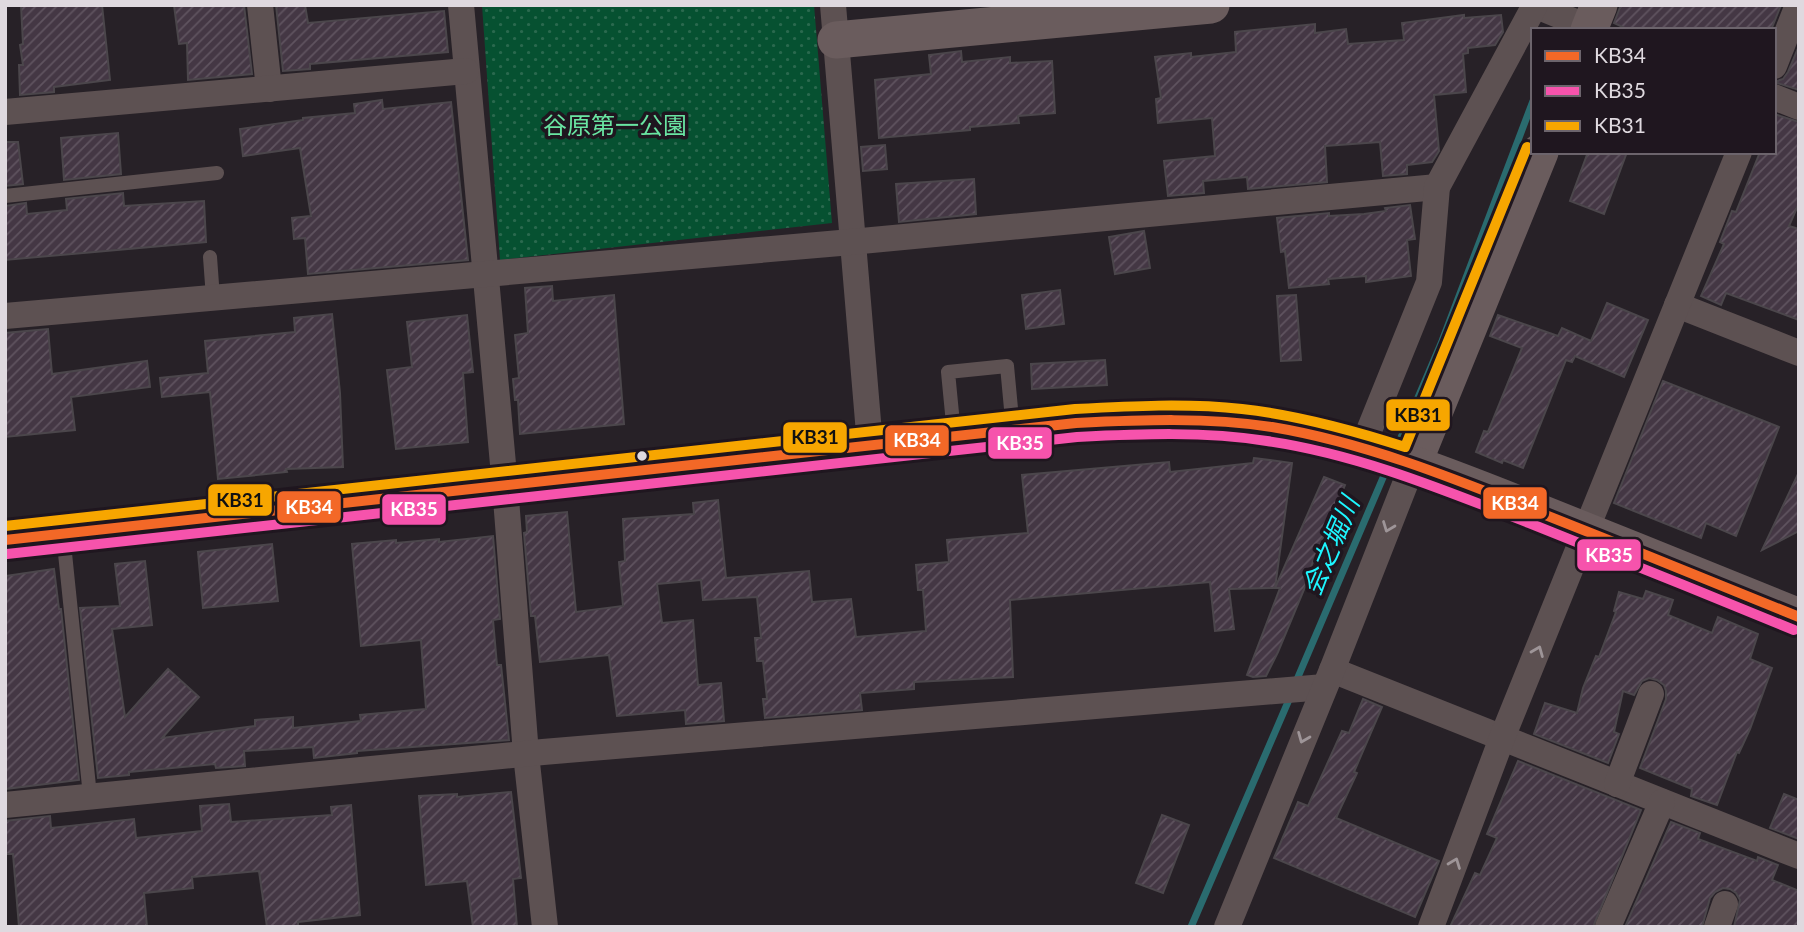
<svg xmlns="http://www.w3.org/2000/svg" width="1804" height="932" viewBox="0 0 1804 932" font-family="Lato,'Noto Sans JP',sans-serif">
  <style>
    .park { fill: url(#park-dots) }
    .lines { fill: none; stroke-linecap: round; stroke-linejoin: round }
    .stream { stroke: #2a6b6f; stroke-width: 7 }
    .building { fill: url(#building-hatch); stroke: #4b464b; stroke-width: 2 }
    .lane { stroke: #5d5152; stroke-width: 14 }
    .street { stroke: #5d5152; stroke-width: 26 }
    .secondary { stroke: #6a5c5d; stroke-width: 37 }
    .bus-1-casing { stroke: #1f161f; stroke-width: 16 }
    .bus-2-casing { stroke: #1f161f; stroke-width: 16 }
    .bus-3-casing { stroke: #1f161f; stroke-width: 16 }
    .bus-1 { stroke: #f36827; stroke-width: 10 }
    .bus-2 { stroke: #f653ac; stroke-width: 10 }
    .bus-3 { stroke: #f7a600; stroke-width: 10 }
    .oneway { stroke: #9e9598 }
    .bus-dot { fill: #dfd9df; stroke: #1f161f; stroke-width: 2.5 }
    .labels { text-anchor: middle; stroke-width: 7; stroke-linejoin: round; paint-order: stroke }
    .park-label { font-size: 24px; fill: #69e5a2; stroke: #1f161f }
    .water-label { font-size: 26px; font-style: italic; fill: #1df6ff; stroke: #1f161f }
    .line-badge { stroke: #1f161f; stroke-width: 2.5 }
    .badge-label { font-size: 19px; text-anchor: middle; font-weight: bold; fill: #fff }
    .pale-badge-label { font-size: 19px; text-anchor: middle; font-weight: bold; fill: #111 }
  </style>
  <defs>
    <pattern id="park-dots" width="8" height="8" patternUnits="userSpaceOnUse" patternTransform="scale(1.75)"><rect width="8" height="8" fill="#065131"/><path d="M2 2h.1M6 6h.1" fill="none" stroke="#2a694e" stroke-width="1.8" stroke-linecap="round"/></pattern>
    <pattern id="building-hatch" width="6" height="6" patternUnits="userSpaceOnUse" patternTransform="scale(1.75)"><rect width="6" height="6" fill="#443744"/><path d="M-1 1l2-2M0 6l6-6M5 7l2-2" fill="none" stroke="#5f535f"/></pattern>
  </defs>
  <rect width="100%" height="100%" fill="#272127"/>
  <polygon class="park" points="482,5 814,5 832,223 500,260"/>
  <g class="lines">
    <g class="stream">
      <polyline points="1396,449 1442,341 1533,101"/>
      <polyline points="1295,684 1388,466"/>
      <polyline points="1191,927 1291,695"/>
    </g>
  </g>
  <g class="building">
    <polygon points="21,5 102,5 110,80 54,87 54,92 20,95 19,65 23,65 20,45 23,44"/>
    <polygon points="174,5 244,5 252,74 188,80 187,43 179,44"/>
    <polygon points="276,5 305,5 308,23 444,11 448,52 310,64 310,69 283,71"/>
    <polygon points="1621,5 1781,5 1771,30 1629,30 1614,23"/>
    <polygon points="1464,15 1464,18 1501,15 1503,32 1495,45 1468,48 1468,53 1463,54 1466,92 1434,95 1439,151 1432,162 1407,165 1407,174 1383,176 1380,142 1325,146 1327,182 1248,189 1247,177 1203,181 1204,193 1168,196 1164,161 1215,156 1212,118 1158,123 1156,99 1161,98 1155,57 1191,53 1191,57 1236,52 1235,32 1315,24 1315,33 1346,29 1348,44 1404,40 1402,23"/>
    <polygon points="1799,46 1799,90 1774,82 1783,79 1788,72"/>
    <polygon points="961,51 962,62 1010,57 1010,63 1052,61 1055,113 1018,116 1019,123 970,127 970,130 879,138 875,80 931,74 929,55"/>
    <polygon points="382,100 383,109 451,102 468,260 308,274 305,238 294,239 292,218 311,216 300,148 243,156 240,129 303,120 303,118 355,113 354,104"/>
    <polygon points="1774,114 1799,122 1799,203 1789,226 1799,229 1799,320 1726,293 1721,305 1701,296 1724,244 1720,242 1732,211 1736,212 1760,152 1774,152"/>
    <polygon points="118,133 121,174 64,180 61,138"/>
    <polygon points="5,142 18,142 23,184 5,186"/>
    <polygon points="885,145 887,169 863,171 861,147"/>
    <polygon points="1588,152 1627,152 1604,214 1570,201"/>
    <polygon points="974,179 976,214 899,222 896,184"/>
    <polygon points="123,193 124,206 204,201 206,242 5,260 5,206 26,203 27,214 67,210 66,199"/>
    <polygon points="1410,205 1415,239 1407,240 1411,276 1366,282 1366,276 1328,279 1329,284 1289,288 1285,251 1281,252 1277,218 1329,213 1329,216 1364,214 1386,211 1385,208"/>
    <polygon points="1144,231 1150,268 1115,274 1109,237"/>
    <polygon points="552,286 553,301 614,295 624,424 520,434 518,400 515,400 513,379 519,378 515,335 528,333 525,288"/>
    <polygon points="1060,290 1064,324 1026,329 1022,295"/>
    <polygon points="1296,295 1301,360 1281,361 1277,296"/>
    <polygon points="1607,303 1648,320 1624,377 1575,356 1572,362 1566,360 1523,468 1503,460 1502,463 1476,452 1484,431 1488,432 1522,348 1490,336 1498,315 1558,336 1562,328 1591,341"/>
    <polygon points="332,314 340,393 343,467 286,469 287,472 218,479 210,392 162,397 160,378 208,373 205,341 295,332 294,318"/>
    <polygon points="467,315 473,372 463,373 468,442 396,449 387,370 412,367 407,322"/>
    <polygon points="48,329 52,374 147,361 150,387 71,397 75,430 5,437 5,333"/>
    <polygon points="1105,360 1107,385 1032,389 1031,364"/>
    <polygon points="1663,381 1779,427 1736,536 1706,523 1701,538 1614,503"/>
    <polygon points="1254,458 1292,463 1275,588 1229,589 1234,629 1215,631 1210,582 1010,600 1013,677 914,682 914,689 860,693 862,710 765,718 763,699 767,699 763,661 757,661 755,638 761,638 757,597 703,600 701,580 657,584 662,623 693,620 698,685 721,683 724,721 686,724 685,710 617,716 609,655 540,662 535,616 531,616 524,533 527,532 526,516 567,512 576,612 623,606 619,562 625,561 623,519 694,514 693,503 718,500 726,578 809,571 812,602 851,599 856,637 926,631 923,590 918,590 916,565 949,562 947,540 1028,533 1022,475 1169,462 1170,472 1253,463"/>
    <polygon points="1799,472 1799,531 1762,550"/>
    <polygon points="1324,477 1345,485 1310,569 1310,575 1278,652 1266,676 1253,677 1247,675 1280,588 1275,588"/>
    <polygon points="493,536 500,619 493,620 497,665 501,665 509,740 357,751 357,753 314,758 313,747 244,751 245,766 216,768 215,764 129,772 129,775 98,778 80,608 120,606 115,564 145,561 152,625 112,629 125,717 168,669 199,697 162,738 255,726 255,720 293,717 293,728 361,721 360,715 426,709 421,640 361,646 352,544 396,540 396,543 439,539 439,542"/>
    <polygon points="272,544 278,601 203,608 198,552"/>
    <polygon points="54,569 59,609 61,609 79,780 5,789 5,576"/>
    <polygon points="1646,591 1673,600 1668,615 1712,633 1718,617 1758,634 1750,659 1772,668 1750,729 1739,753 1737,752 1717,805 1691,796 1692,789 1640,768 1666,699 1666,691 1664,685 1657,680 1649,678 1642,681 1634,695 1623,691 1614,732 1619,734 1608,763 1534,734 1545,703 1577,713 1583,688 1596,656 1599,657 1616,612 1614,611 1619,592 1643,599"/>
    <polygon points="1363,699 1382,707 1354,772 1357,773 1336,818 1439,861 1415,917 1274,858 1298,802 1308,806 1342,731 1349,733"/>
    <polygon points="1518,761 1641,810 1593,927 1450,927 1475,873 1480,875 1497,838 1487,834"/>
    <polygon points="511,792 521,878 513,879 517,927 473,927 467,881 426,885 419,796 457,794 457,797"/>
    <polygon points="1784,794 1799,800 1799,839 1770,828"/>
    <polygon points="229,804 231,822 332,815 331,807 351,805 360,915 298,922 298,927 267,927 259,871 192,877 193,888 144,893 147,927 19,927 13,854 5,854 5,821 50,816 51,828 134,819 136,838 202,831 200,806"/>
    <polygon points="1162,815 1189,825 1163,893 1136,883"/>
    <polygon points="1671,822 1700,833 1698,839 1757,861 1758,857 1778,865 1772,880 1799,891 1799,927 1734,927 1740,900 1736,893 1730,889 1723,888 1715,892 1710,898 1702,927 1625,927"/>
  </g>
  <g class="lines">
    <g class="lane">
      <polyline points="5,196 217,173"/>
      <polyline points="210,257 213,298"/>
      <polyline points="954,434 948,372 1007,366 1013,430"/>
      <polyline points="63,534 90,796"/>
    </g>
    <g class="street">
      <polyline points="260,5 269,89"/>
      <polyline points="461,5 505,486 526,754 545,927"/>
      <polyline points="833,5 870,445"/>
      <polyline points="1534,5 1595,30"/>
      <polyline points="1774,66 1798,5"/>
      <polyline points="1774,97 1799,107"/>
      <polyline points="5,112 466,71"/>
      <polyline points="1677,305 1799,353"/>
      <polyline points="5,316 840,243 1437,187"/>
      <polyline points="1362,448 1429,282 1437,187 1535,5"/>
      <polyline points="1332,670 1799,856"/>
      <polyline points="1617,784 1651,694"/>
      <polyline points="5,805 543,752 1324,687"/>
      <polyline points="1227,927 1332,670 1413,464"/>
      <polyline points="1431,927 1502,738 1739,152"/>
      <polyline points="1608,927 1662,802"/>
      <polyline points="1717,927 1725,904"/>
    </g>
    <g class="secondary">
      <polyline points="1589,30 1599,5"/>
      <polyline points="836,40 1211,5"/>
      <polyline points="1413,464 1540,152"/>
      <path d="M5 540 1076 423C1141 420 1206 417 1271 427 1363 442 1448 476 1533 510 1622 545 1710 581 1799 617"/>
    </g>
    <g class="bus-1-casing">
      <path id="bus-1" d="M5 540 1076 423C1141 420 1207 417 1272 427 1362 442 1448 476 1533 510 1622 545 1710 581 1799 617"/>
    </g>
    <g class="bus-2-casing">
      <path id="bus-2" d="M7 554 1077 437C1140 434 1204 431 1267 441 1358 454 1444 490 1529 523 1617 558 1706 594 1794 630"/>
    </g>
    <g class="bus-3-casing">
      <path id="bus-3" d="M5 526 1075 409C1131 406 1187 403 1242 409 1298 415 1352 430 1405 447L1527 147"/>
    </g>
    <use href="#bus-1" class="bus-1"/>
    <use href="#bus-2" class="bus-2"/>
    <use href="#bus-3" class="bus-3"/>
  </g>
  <defs><path id="oneway-chevron" d="M-2-3.5L2.5 0L-2 3.5" fill="none" stroke-width="1.6" stroke-linecap="round" stroke-linejoin="round" transform="scale(1.75)"/></defs>
  <g class="oneway">
    <use href="#oneway-chevron" transform="translate(1388 527) rotate(111)"/>
    <use href="#oneway-chevron" transform="translate(1538 651) rotate(-68)"/>
    <use href="#oneway-chevron" transform="translate(1303 738) rotate(112)"/>
    <use href="#oneway-chevron" transform="translate(1455 863) rotate(-69)"/>
  </g>
  <circle class="bus-dot" cx="642" cy="456" r="6"/>
  <g class="labels">
    <g class="park-label">
      <text x="615" y="134">谷原第一公園</text>
    </g>
    <g class="water-label">
      <text transform="translate(1331 546) rotate(-67)" y="9">会之堀川</text>
    </g>
  </g>
  <g class="line-badge">
    <rect x="1385" y="398" width="66" height="34" rx="7" fill="#f7a600"/>
    <rect x="782" y="421" width="66" height="33" rx="7" fill="#f7a600"/>
    <rect x="884" y="424" width="66" height="33" rx="7" fill="#f36827"/>
    <rect x="987" y="426" width="66" height="34" rx="7" fill="#f653ac"/>
    <rect x="207" y="483" width="66" height="34" rx="7" fill="#f7a600"/>
    <rect x="1482" y="486" width="66" height="34" rx="7" fill="#f36827"/>
    <rect x="276" y="490" width="66" height="34" rx="7" fill="#f36827"/>
    <rect x="381" y="493" width="66" height="33" rx="7" fill="#f653ac"/>
    <rect x="1576" y="538" width="66" height="34" rx="7" fill="#f653ac"/>
  </g>
  <g class="badge-label">
    <text x="917" y="447">KB34</text>
    <text x="1020" y="450">KB35</text>
    <text x="1515" y="510">KB34</text>
    <text x="309" y="514">KB34</text>
    <text x="414" y="516">KB35</text>
    <text x="1609" y="562">KB35</text>
  </g>
  <g class="pale-badge-label">
    <text x="1418" y="422">KB31</text>
    <text x="815" y="444">KB31</text>
    <text x="240" y="507">KB31</text>
  </g>
  <rect width="1804" height="932" fill="none" stroke="#dfd9df" stroke-width="14"/>
  <rect x="1531" y="28" width="245" height="126" fill="#1f161f" stroke="#6c646c" stroke-width="2"/>
  <rect x="1545" y="51" width="35" height="10" fill="#f36827" stroke="#6c646c" stroke-width="2"/>
  <text x="1594" y="63" font-size="21" fill="#dfd9df">KB34</text>
  <rect x="1545" y="86" width="35" height="10" fill="#f653ac" stroke="#6c646c" stroke-width="2"/>
  <text x="1594" y="98" font-size="21" fill="#dfd9df">KB35</text>
  <rect x="1545" y="121" width="35" height="10" fill="#f7a600" stroke="#6c646c" stroke-width="2"/>
  <text x="1594" y="133" font-size="21" fill="#dfd9df">KB31</text>
</svg>
